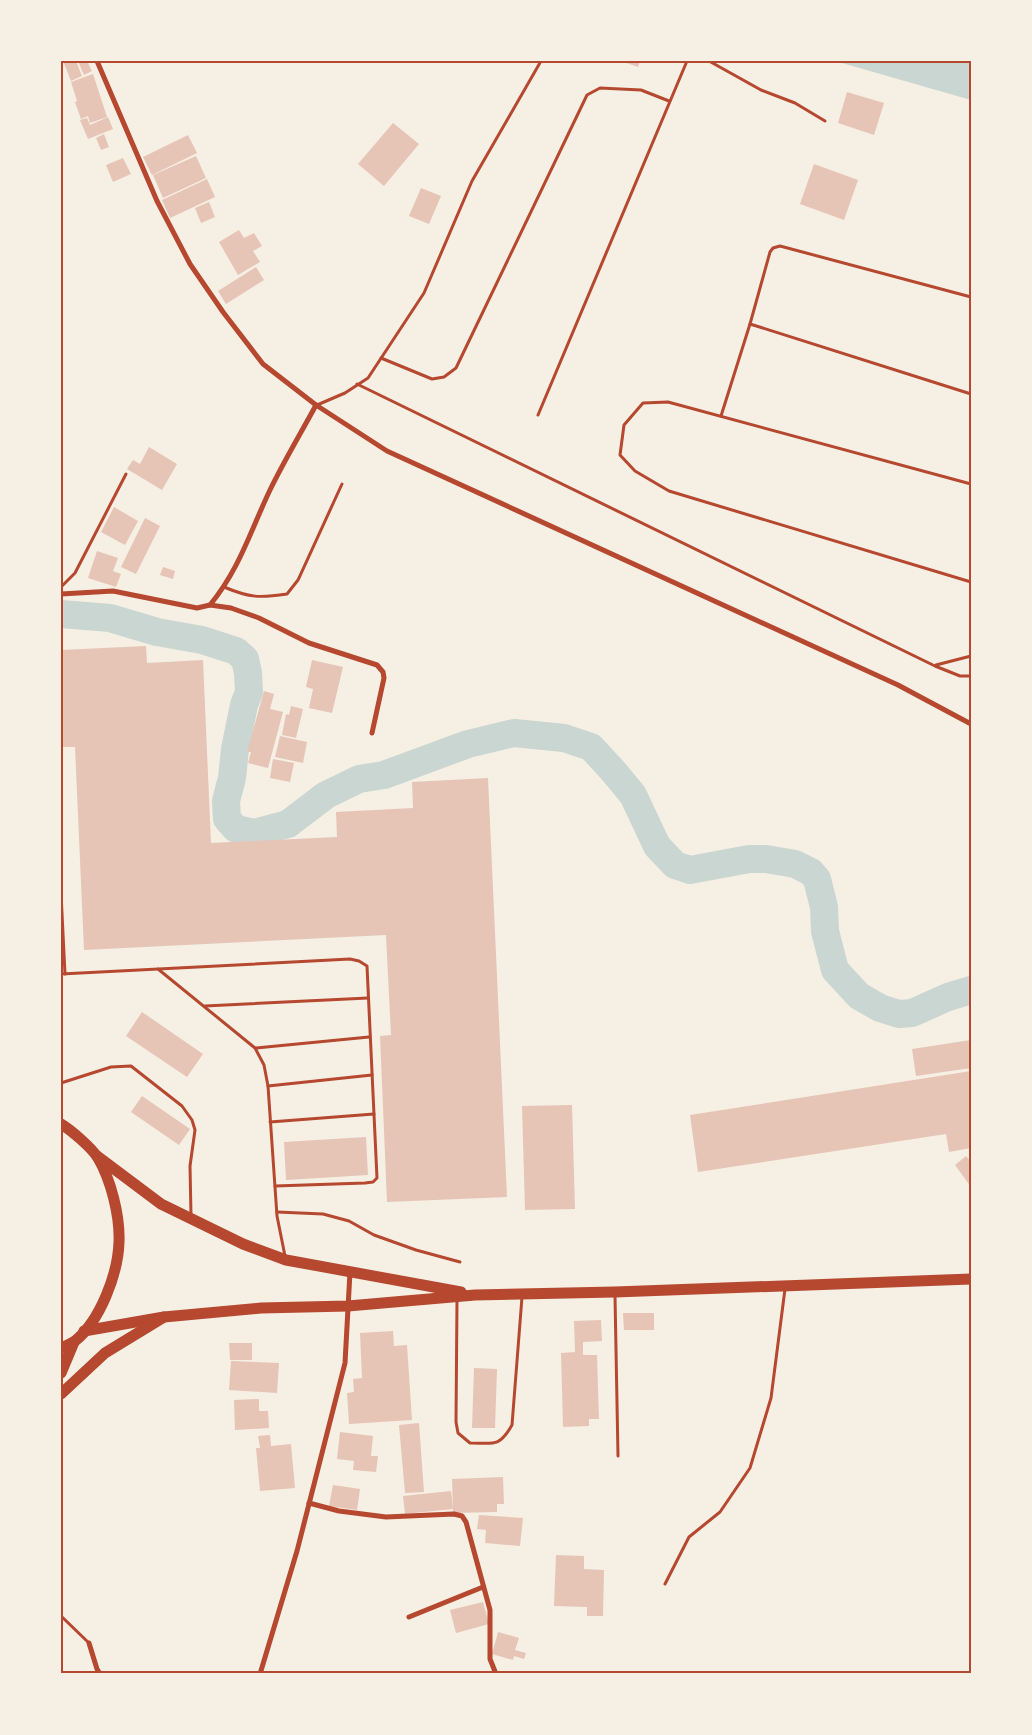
<svg xmlns="http://www.w3.org/2000/svg" width="1032" height="1735" viewBox="0 0 1032 1735" font-family="Signika,sans-serif">
  <style>
    .water { fill: #c9d6d2 }
    .lines { fill: none; stroke-linecap: round; stroke-linejoin: round }
    .river { stroke: #c9d6d2; stroke-width: 28 }
    .building { fill: #e6c5b7 }
    .service { stroke: #b5482f; stroke-width: 3 }
    .minor { stroke: #b5482f; stroke-width: 5 }
    .primary { stroke: #b5482f; stroke-width: 11 }
    .trunk { stroke: #b5482f; stroke-width: 11 }
    .neatline { fill: none; stroke: #b5482f; stroke-width: 2 }
  </style>
  <rect width="100%" height="100%" fill="#f6efe4"/>
  <polygon class="water" points="835,61 971,61 971,100"/>
  <g class="lines">
    <polyline class="river" points="61,614 110,618 157,632 202,640 236,651 245,659 248,673 249,692 244,705 235,749 232,778 226,801 227,819 236,829 254,833 288,824 326,795 359,779 384,775 468,744 514,733 564,738 591,747 614,772 633,795 657,846 675,865 690,870 749,859 766,859 795,864 811,872 817,879 824,907 825,931 835,970 859,996 880,1008 899,1014 912,1013 948,997 971,990"/>
  </g>
  <g class="building">
    <polygon points="63,61 76,61 82,76 71,81"/>
    <polygon points="78,61 87,61 92,71 84,75"/>
    <polygon points="621,61 640,61 638,67"/>
    <polygon points="93,74 107,117 90,123 88,116 81,119 75,102 77,101 71,82"/>
    <polygon points="847,92 884,103 874,135 838,123"/>
    <polygon points="108,117 113,129 88,139 80,120 87,118 91,127 90,125"/>
    <polygon points="393,123 419,144 384,186 358,164"/>
    <polygon points="104,134 109,147 101,150 96,138"/>
    <polygon points="188,135 197,153 152,175 143,157"/>
    <polygon points="196,156 206,178 163,198 153,175"/>
    <polygon points="123,158 131,174 113,182 106,165"/>
    <polygon points="814,164 858,180 844,220 800,204"/>
    <polygon points="207,179 215,197 170,218 162,200"/>
    <polygon points="421,188 441,196 429,224 409,216"/>
    <polygon points="209,202 215,217 201,223 195,208"/>
    <polygon points="239,230 244,238 254,233 262,246 253,251 260,262 238,275 219,242"/>
    <polygon points="256,267 264,280 226,304 218,291"/>
    <polygon points="149,447 177,464 162,490 127,469 133,460 140,464"/>
    <polygon points="114,507 138,521 125,545 101,532"/>
    <polygon points="145,518 160,526 136,574 121,567"/>
    <polygon points="97,551 118,558 113,571 121,574 116,587 88,578"/>
    <polygon points="163,567 175,571 173,579 160,575"/>
    <polygon points="146,646 147,663 203,660 211,843 337,837 336,812 413,808 412,782 488,778 507,1197 387,1202 380,1036 391,1035 386,935 84,950 75,747 61,747 61,650"/>
    <polygon points="312,660 343,667 332,713 309,708 313,689 306,687"/>
    <polygon points="264,691 274,694 270,709 283,712 268,768 248,763 251,752 247,752"/>
    <polygon points="291,706 303,709 296,738 282,735 286,714 289,715"/>
    <polygon points="280,736 307,742 303,763 275,757"/>
    <polygon points="273,759 294,763 290,782 270,778"/>
    <polygon points="142,1012 203,1054 187,1077 126,1036"/>
    <polygon points="971,1040 971,1068 916,1076 912,1049"/>
    <polygon points="971,1071 971,1148 949,1152 946,1134 698,1172 690,1115"/>
    <polygon points="142,1096 190,1129 179,1145 131,1112"/>
    <polygon points="572,1105 575,1209 525,1210 522,1106"/>
    <polygon points="366,1137 368,1175 286,1180 284,1142"/>
    <polygon points="966,1156 971,1162 971,1187 955,1165"/>
    <polygon points="623,1313 654,1313 654,1330 624,1330"/>
    <polygon points="601,1320 602,1341 583,1342 583,1355 597,1355 599,1419 589,1419 589,1426 563,1427 561,1353 575,1352 574,1321"/>
    <polygon points="393,1331 394,1346 407,1345 412,1420 349,1424 347,1393 354,1392 353,1379 362,1378 360,1333"/>
    <polygon points="229,1343 252,1343 252,1360 230,1360"/>
    <polygon points="231,1361 279,1363 277,1393 229,1390"/>
    <polygon points="474,1368 497,1369 495,1428 472,1428"/>
    <polygon points="259,1399 259,1411 268,1411 269,1428 235,1430 234,1400"/>
    <polygon points="419,1423 424,1492 405,1493 399,1425"/>
    <polygon points="340,1432 373,1436 371,1456 378,1456 376,1472 353,1470 354,1461 337,1459"/>
    <polygon points="270,1435 271,1446 291,1444 295,1488 260,1491 256,1448 260,1448 258,1436"/>
    <polygon points="503,1477 504,1504 497,1504 497,1512 453,1513 452,1479"/>
    <polygon points="333,1485 360,1489 357,1510 329,1506"/>
    <polygon points="451,1491 453,1509 405,1514 403,1496"/>
    <polygon points="479,1515 523,1518 520,1546 485,1543 486,1530 477,1529"/>
    <polygon points="556,1555 584,1556 584,1569 604,1570 603,1616 587,1616 587,1607 554,1606"/>
    <polygon points="483,1602 489,1624 456,1633 450,1610"/>
    <polygon points="498,1632 519,1638 515,1650 526,1653 524,1659 514,1656 513,1660 492,1654"/>
  </g>
  <g class="lines">
    <g class="service">
      <polyline points="709,61 761,90 795,103 825,121"/>
      <polyline points="971,297 780,246 773,248 770,252 750,324 971,394"/>
      <polyline points="381,358 432,379 444,377 456,368 587,95 600,88 641,90 669,101"/>
      <polyline points="357,384 935,666 960,676 971,676"/>
      <polyline points="317,405 345,393 368,378 424,293 472,181 541,61"/>
      <polyline points="538,415 687,61"/>
      <polyline points="721,416 750,324"/>
      <polyline points="971,484 668,402 643,403 624,425 620,455 635,471 669,491 971,582"/>
      <polyline points="61,587 75,573 126,474"/>
      <path d="M224 587C250 598 260 598 287 594L298 580 342 484"/>
      <polyline points="936,665 971,656"/>
      <polyline points="61,893 65,974"/>
      <polyline points="158,969 255,1048 264,1065 268,1086 277,1216 285,1256"/>
      <polyline points="61,974 350,959 359,961 367,966 377,1178 373,1182 365,1183 275,1186"/>
      <polyline points="205,1006 368,998"/>
      <polyline points="256,1048 369,1037"/>
      <polyline points="61,1083 111,1067 131,1066 182,1106 192,1120 195,1130 190,1166 191,1216"/>
      <polyline points="268,1086 372,1075"/>
      <polyline points="270,1122 374,1114"/>
      <polyline points="277,1212 323,1214 349,1221 374,1235 416,1250 460,1262"/>
      <polyline points="615,1296 618,1456"/>
      <path d="M457 1300 456 1422 458 1433 470 1443C493 1443 499 1448 512 1425L522 1297"/>
      <polyline points="665,1584 689,1537 720,1512 750,1468 771,1398 785,1289"/>
      <polyline points="61,1616 89,1643"/>
    </g>
    <g class="minor">
      <polyline points="97,61 157,201 190,264 223,312 263,364 316,405 387,451 898,685 971,724"/>
      <path d="M61 594 113 591 197 608 210 605C240 568 250 532 270 490 284 461 301 433 316 405"/>
      <polyline points="210,605 231,608 259,618 309,643 377,665 383,672 384,678 372,733"/>
      <polyline points="309,1503 339,1511 386,1517 454,1514 462,1516 466,1522 490,1610 490,1659 496,1674"/>
      <polyline points="409,1617 483,1587"/>
      <polyline points="89,1643 97,1669 100,1674"/>
      <polyline points="260,1674 297,1551 345,1363 350,1272"/>
    </g>
    <g class="primary">
      <path d="M61 1124C71 1130 92 1148 98 1158 111 1180 120 1216 119 1242 118 1274 100 1321 75 1341 71 1344 66 1346 61 1348"/>
      <polyline points="97,1156 161,1204 243,1244 286,1260 461,1292"/>
      <polyline points="84,1331 164,1317 261,1308 348,1306 475,1295 615,1292 971,1279"/>
    </g>
    <g class="trunk">
      <polyline points="61,1373 74,1342"/>
      <polyline points="61,1394 105,1353 164,1317"/>
    </g>
  </g>
  <rect width="1032" height="1735" fill="none" stroke="#f6efe4" stroke-width="125"/>
  <rect x="62" y="62" width="908" height="1610" class="neatline"/>
</svg>
